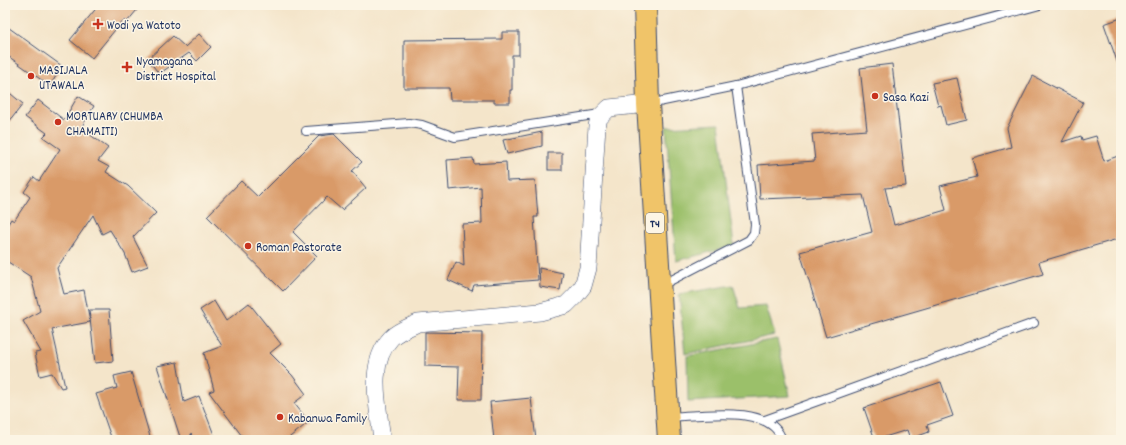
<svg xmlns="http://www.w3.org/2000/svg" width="1126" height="445" viewBox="0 0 1126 445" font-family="Dekko,sans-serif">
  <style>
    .green { fill: #9bc06b; stroke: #5b7864 }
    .building { fill: #d99a67 }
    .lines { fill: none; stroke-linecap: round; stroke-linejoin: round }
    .service-casing { stroke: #3c4a6e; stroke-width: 10 }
    .minor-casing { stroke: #3c4a6e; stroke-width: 18 }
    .trunk-casing { stroke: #3c4a6e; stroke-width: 24 }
    .service { stroke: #fff; stroke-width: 8 }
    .minor { stroke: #fff; stroke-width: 17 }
    .trunk { stroke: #f0c469; stroke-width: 22 }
    .poi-dot { fill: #c8321e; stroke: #fcf5e5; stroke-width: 1.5 }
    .labels { text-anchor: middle; stroke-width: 3; stroke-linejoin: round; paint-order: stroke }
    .shield { fill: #fcf5e5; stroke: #5e6a86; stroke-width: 1 }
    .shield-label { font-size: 12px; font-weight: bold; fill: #1b2f5e }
    .poi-label { font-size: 13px; fill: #1b2f5e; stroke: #fcf5e5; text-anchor: start }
  </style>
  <rect width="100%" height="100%" fill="#fcf5e5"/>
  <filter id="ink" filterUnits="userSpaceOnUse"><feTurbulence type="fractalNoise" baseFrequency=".025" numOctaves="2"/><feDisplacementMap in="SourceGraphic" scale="8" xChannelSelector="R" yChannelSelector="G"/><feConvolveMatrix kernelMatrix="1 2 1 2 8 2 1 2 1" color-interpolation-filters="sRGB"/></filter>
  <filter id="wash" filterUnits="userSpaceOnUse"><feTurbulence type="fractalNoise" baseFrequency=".012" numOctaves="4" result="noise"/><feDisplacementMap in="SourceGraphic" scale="16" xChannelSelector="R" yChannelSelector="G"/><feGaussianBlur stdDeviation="0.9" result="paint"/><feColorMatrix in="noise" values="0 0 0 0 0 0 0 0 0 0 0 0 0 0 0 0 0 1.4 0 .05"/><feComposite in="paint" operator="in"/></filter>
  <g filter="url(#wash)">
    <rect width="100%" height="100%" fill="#f4e5ca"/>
    <g class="green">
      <polygon points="719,124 734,246 676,261 666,127"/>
      <polygon points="733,285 740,308 766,306 775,335 685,354 679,294"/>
      <polygon points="777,339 790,396 688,402 687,356"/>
    </g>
    <g id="blocks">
      <g class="building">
        <polygon points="99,5 141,5 127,22 124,19 92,58 70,40"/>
        <polygon points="1121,18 1121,67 1119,67 1104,24"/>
        <polygon points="5,25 62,66 50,86 5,54"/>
        <polygon points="502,32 519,32 519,55 512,55 512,90 510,90 510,103 494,103 494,100 450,100 449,88 404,88 404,40 502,39"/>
        <polygon points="199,34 211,47 197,61 189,53 159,74 148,59 173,36 185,47"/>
        <polygon points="892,64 906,186 885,188 894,225 946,210 940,186 977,177 972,158 1011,147 1007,128 1033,76 1083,102 1062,142 1081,136 1082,140 1096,136 1104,161 1121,155 1121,238 1039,262 1043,274 826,337 800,252 872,232 863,195 760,199 758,165 815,161 812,134 867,130 860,68"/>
        <polygon points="957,78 967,120 946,125 941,105 938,106 932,83"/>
        <polygon points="5,89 23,104 5,127"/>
        <polygon points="78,96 94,106 81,128 108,148 98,161 109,167 106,172 128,186 156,213 133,237 148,266 132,272 125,254 110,230 102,234 93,215 57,268 64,294 84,290 90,322 52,329 65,387 61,388 52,373 40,376 35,353 41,352 23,321 40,311 31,277 5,260 5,229 11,219 14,221 30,197 24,192 34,177 39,181 60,149 43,137 47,133 25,117 38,100 64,120"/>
        <polygon points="542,132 542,146 507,154 503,140"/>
        <polygon points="334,134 362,162 352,171 366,188 342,210 327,197 293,232 317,256 283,291 207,216 241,181 258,197 319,136"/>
        <rect x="548" y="153" width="14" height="17"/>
        <polygon points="473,158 474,164 506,162 507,181 535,180 538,217 534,217 538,280 474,285 472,291 448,280 456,262 464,266 462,224 482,223 481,187 449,190 447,160"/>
        <polygon points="539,268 563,273 560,290 540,287"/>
        <polygon points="214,301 226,321 249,303 281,344 270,353 292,375 306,394 294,403 309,422 286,440 245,440 209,392 214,390 204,353 222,346 200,310"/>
        <polygon points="89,310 109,310 113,361 95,363"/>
        <polygon points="425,332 482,333 481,400 458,400 459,367 425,366"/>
        <polygon points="177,362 184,402 199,396 216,440 193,440 191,433 191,440 181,440 157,366"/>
        <polygon points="131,372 151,440 112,440 96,394 117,388 114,376"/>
        <polygon points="941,382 953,416 927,425 929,432 910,439 907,430 875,440 864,408"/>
        <polygon points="531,398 536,440 494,440 490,402"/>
      </g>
    </g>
  </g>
  <g filter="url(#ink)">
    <use href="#blocks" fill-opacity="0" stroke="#3c4a6e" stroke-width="1"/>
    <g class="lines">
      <g class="service-casing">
        <g id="service">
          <polyline points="649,104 736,86 1040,5"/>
          <polyline points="306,131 409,123 422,125 455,137 600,114"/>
          <polyline points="662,285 749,240 754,233 755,224 736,86"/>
          <path d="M669 417C699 416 771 403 782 440"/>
          <polyline points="765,420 1034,323"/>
        </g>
      </g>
      <g class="minor-casing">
        <path id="minor" d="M382 440C379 408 366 365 391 338 398 331 409 327 418 323L540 312 555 308 566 305 576 295 583 286 588 268 597 126 599 118 609 108 648 104"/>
      </g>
      <g class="trunk-casing">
        <polyline id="trunk" points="645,5 648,104 669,440"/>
      </g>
      <use href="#service" class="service"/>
      <use href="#minor" class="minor"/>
      <use href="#trunk" class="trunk"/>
    </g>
  </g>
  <g class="poi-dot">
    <path d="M96 18h4v4h4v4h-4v4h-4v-4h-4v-4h4z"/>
    <path d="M125 61h4v4h4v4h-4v4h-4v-4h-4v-4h4z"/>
    <circle cx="31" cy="76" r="4"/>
    <circle cx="875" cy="96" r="4"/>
    <circle cx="58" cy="122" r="4"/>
    <circle cx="248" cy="246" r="4"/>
    <circle cx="280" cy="417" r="4"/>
  </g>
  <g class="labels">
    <rect class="shield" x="646" y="213" width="18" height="20" rx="3"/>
    <g class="shield-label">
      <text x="655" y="227">T4</text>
    </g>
    <g class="poi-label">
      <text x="107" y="29">Wodi ya Watoto</text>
      <text x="136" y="65">Nyamagana<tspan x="136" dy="15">District Hospital</tspan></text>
      <text x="39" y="74">MASIJALA<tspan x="39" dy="15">UTAWALA</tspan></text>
      <text x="883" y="101">Sasa Kazi</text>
      <text x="66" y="120">MORTUARY (CHUMBA<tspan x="66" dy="15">CHAMAITI)</tspan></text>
      <text x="256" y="251">Roman Pastorate</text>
      <text x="288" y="422">Kabanwa Family</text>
    </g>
  </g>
  <rect width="1126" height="445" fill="none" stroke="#fcf5e5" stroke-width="20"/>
</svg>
